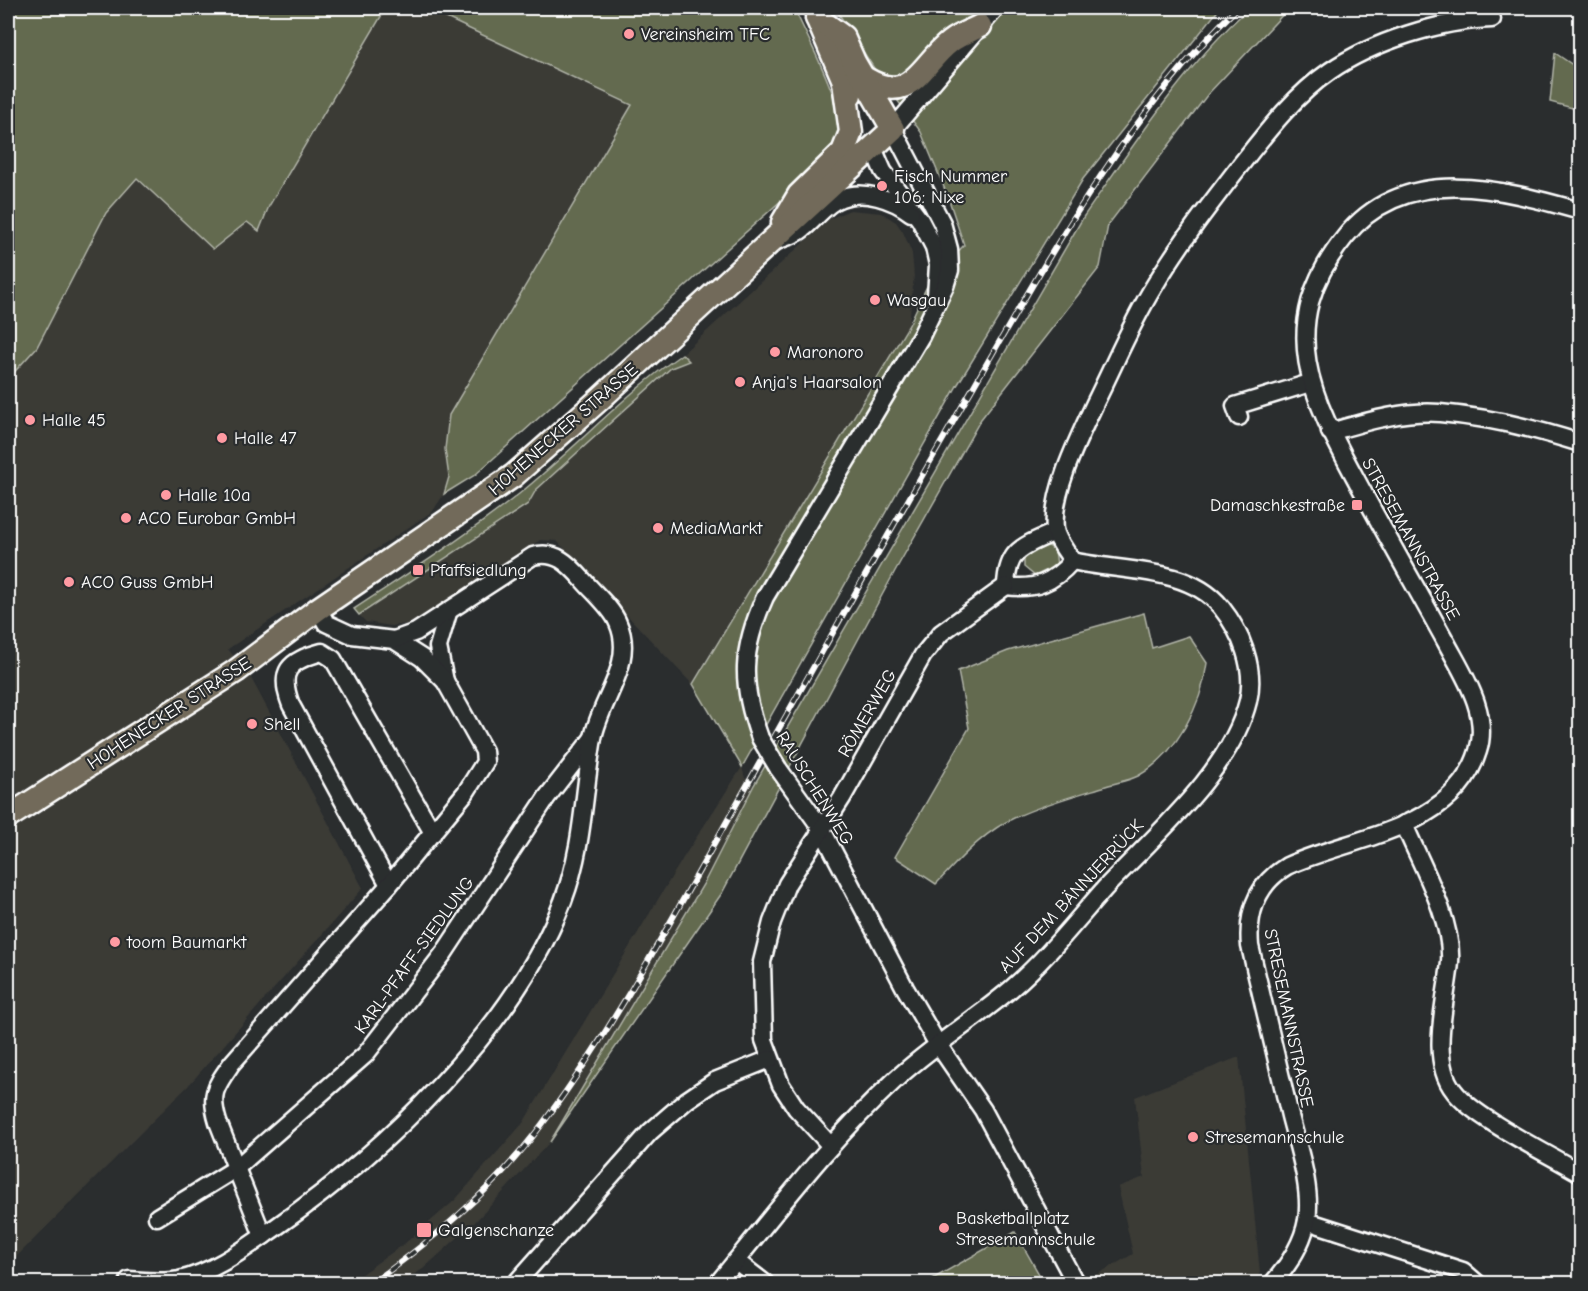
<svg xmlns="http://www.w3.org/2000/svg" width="1588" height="1291" viewBox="0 0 1588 1291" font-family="'Comic Neue',sans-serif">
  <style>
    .built { fill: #3a3a36 }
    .green { fill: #636a50; stroke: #b1b4a8; stroke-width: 1.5 }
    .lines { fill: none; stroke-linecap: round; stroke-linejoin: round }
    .minor-casing { stroke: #fff; stroke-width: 21 }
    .major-casing { stroke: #fff; stroke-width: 27 }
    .minor { stroke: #2a2d2e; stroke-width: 16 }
    .major { stroke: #726b5a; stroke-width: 22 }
    .rail-casing { stroke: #fff; stroke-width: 6 }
    .rail { stroke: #2a2d2e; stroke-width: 4; stroke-dasharray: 11; stroke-linecap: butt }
    .minor-bridge-casing { stroke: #fff; stroke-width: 21; stroke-linecap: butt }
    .minor-bridge { stroke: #2a2d2e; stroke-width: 16 }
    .poi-dot { fill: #ff9aa2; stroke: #2a2d2e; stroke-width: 2 }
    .labels { text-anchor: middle; stroke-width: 4.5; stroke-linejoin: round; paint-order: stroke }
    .poi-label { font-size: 18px; fill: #fff; stroke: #2a2d2e; text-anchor: start }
    .street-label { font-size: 18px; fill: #fff; stroke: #2a2d2e }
  </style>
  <rect width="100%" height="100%" fill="#2a2d2e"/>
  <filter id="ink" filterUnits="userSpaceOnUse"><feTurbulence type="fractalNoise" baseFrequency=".0167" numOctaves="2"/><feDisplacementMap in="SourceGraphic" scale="12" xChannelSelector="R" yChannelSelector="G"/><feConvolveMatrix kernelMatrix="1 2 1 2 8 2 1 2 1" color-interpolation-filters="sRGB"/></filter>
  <g filter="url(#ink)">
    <g class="built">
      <polygon points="386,8 425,8 632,105 445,449 449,477 444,494 433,511 228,649 250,676 363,888 188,1086 8,1265 8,379 37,347 106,213 137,178 213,249 247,222 259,231 269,206"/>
      <polygon points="850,210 882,213 896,222 903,232 912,253 914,276 909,325 692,684 557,541 540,540 418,623 391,626 366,622 359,615 528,504 536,490 671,368 689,361 682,354 829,219"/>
      <polygon points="742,767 745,778 754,785 704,883 550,1142 475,1222 423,1269 400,1283 347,1284 404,1244 455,1200 523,1123 683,858"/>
      <polygon points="1239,1057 1260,1273 1255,1281 1252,1284 1091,1283 1089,1279 1133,1254 1118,1187 1144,1177 1135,1097"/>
    </g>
    <g class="green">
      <polygon points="8,8 386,8 269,206 259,231 247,222 213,249 137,178 106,213 37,347 8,379"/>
      <path d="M425 8H794C807 37 841 100 841 130 840 142 831 153 824 162L475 475 444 494 449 477 445 449 449 415 632 105Z"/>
      <polygon points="835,8 1220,8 1083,179 958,384 742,767 693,684 909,325 927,286 964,245 948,197 921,132 877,73"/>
      <path d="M1249 8H1289L1208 94 1108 225 1100 267 981 419 895 571 722 893 550 1142 704 883 754 785 1084 216C1135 143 1184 67 1249 8Z"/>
      <polygon points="1555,53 1580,70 1580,110 1550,102"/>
      <path d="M682 354 689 361 671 368 536 490 528 504 359 615 354 609C410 572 466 536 519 494 575 449 623 395 682 354Z"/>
      <polygon points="1044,543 1055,550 1057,565 1035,576 1024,567 1024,555"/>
      <path d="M1144 613 1152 648 1189 636 1207 663C1202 705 1176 755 1138 776 1128 781 1114 783 1103 787 1073 796 1044 804 1016 817 983 832 961 858 936 884L895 857 969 728 958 671 1008 651Z"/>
      <polygon points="1015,1232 1044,1283 930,1283 929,1281"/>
    </g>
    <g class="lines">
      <g class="minor-casing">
        <g id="minor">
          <polyline points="873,148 883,171 920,220 934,247 938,265 936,296"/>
          <path d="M779 240C786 237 794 235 800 231 814 222 825 203 841 198 864 189 893 199 911 213"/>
          <polyline points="1239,417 1235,406 1310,383"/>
          <path d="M1330 432C1365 422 1403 410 1440 413 1486 417 1537 429 1580 443"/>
          <path d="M1055 532C1024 546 1007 549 1006 586 1035 590 1053 583 1072 561"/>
          <polyline points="445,681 438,647 448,613"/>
          <path d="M760 738C740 683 741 650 765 597L921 336 945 286 950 270 949 249 942 223 893 129 996 8"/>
          <polyline points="778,768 821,828 905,988 937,1043 983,1110 1076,1284"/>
          <path d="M1404 824C1420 863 1453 919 1450 962 1447 999 1428 1059 1454 1091 1474 1118 1549 1154 1580 1173"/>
          <path d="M389 885 291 705C278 671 288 661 322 652L333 659 433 833"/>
          <polyline points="831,1146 796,1108 781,1085 764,1040 762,962 772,922 787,884 842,798 923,655 941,633 1006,586"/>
          <polyline points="157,1217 235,1169 365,1055 444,953 547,797 592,739"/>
          <polyline points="1307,1221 1463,1271 1478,1284"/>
          <path d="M263 1236 218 1122C209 1093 216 1086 232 1063L389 885 466 792 485 762 484 751 445 681 422 658 394 640"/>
          <polyline points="736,1261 766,1284"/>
          <path d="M129 1280C145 1281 163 1283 179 1280 215 1272 247 1247 276 1227 385 1151 515 1027 563 901 584 845 583 795 593 738 600 700 636 663 618 623 612 608 594 593 583 580 569 564 556 550 533 556L416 632 394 640 352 635 326 623 318 609"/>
          <polyline points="515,1284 650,1132 687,1100 715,1081 770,1059"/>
          <path d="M717 1284C774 1215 829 1141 895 1080 932 1046 973 1021 1011 989 1046 959 1075 922 1105 888 1154 836 1231 771 1248 701 1256 668 1241 632 1221 607 1188 566 1119 572 1072 561 1067 552 1056 539 1055 529 1051 492 1080 435 1096 401 1115 363 1131 324 1153 288 1179 244 1211 203 1242 163 1268 130 1295 95 1330 71 1372 42 1441 20 1492 19"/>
          <path d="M1272 1284C1287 1267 1303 1243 1307 1220 1312 1187 1298 1148 1290 1116 1277 1060 1263 1003 1250 946 1247 912 1257 884 1287 866 1351 837 1454 830 1478 751 1490 713 1463 674 1446 642 1419 593 1391 544 1364 494 1316 405 1270 330 1345 237 1405 162 1502 189 1580 211"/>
        </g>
      </g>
      <g class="major-casing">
        <g id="major">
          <polyline points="818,20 850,95"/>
          <path d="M866 79C912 106 920 65 950 42 959 35 971 31 980 26"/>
          <polyline points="783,222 799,195 843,152 851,132 844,82"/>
          <polyline points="8,817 236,671 318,609 513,476 600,399 893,129 854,62 843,37 817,18"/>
        </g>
      </g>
      <use href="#minor" class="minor"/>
      <use href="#major" class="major"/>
      <g class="rail-casing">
        <path id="rail" d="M371 1284C432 1240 491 1192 537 1131 605 1042 662 937 717 839 802 687 887 535 975 384 1052 251 1127 116 1237 8"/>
      </g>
      <use href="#rail" class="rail"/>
      <g class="minor-bridge-casing">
        <polyline id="minor-bridge" points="760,738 778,768"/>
      </g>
      <use href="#minor-bridge" class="minor-bridge"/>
    </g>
  </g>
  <g class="poi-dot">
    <circle cx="629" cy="34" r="6"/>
    <circle cx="882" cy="186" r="6"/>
    <circle cx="875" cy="300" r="6"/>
    <circle cx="775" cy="352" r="6"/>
    <circle cx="740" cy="382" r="6"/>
    <circle cx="30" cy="420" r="6"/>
    <circle cx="222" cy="438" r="6"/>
    <circle cx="166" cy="495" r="6"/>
    <rect x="1351" y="499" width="12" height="12" rx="3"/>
    <circle cx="126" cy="518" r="6"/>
    <circle cx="658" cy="528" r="6"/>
    <rect x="412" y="564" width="12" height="12" rx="3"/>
    <circle cx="69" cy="582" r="6"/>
    <circle cx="252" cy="724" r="6"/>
    <circle cx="115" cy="942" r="6"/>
    <circle cx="1193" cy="1137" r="6"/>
    <circle cx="944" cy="1228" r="6"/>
    <rect x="416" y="1222" width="16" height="16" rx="3"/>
  </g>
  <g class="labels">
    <g class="poi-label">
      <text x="641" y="40">Vereinsheim TFC</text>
      <text x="894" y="182">Fisch Nummer<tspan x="894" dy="21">106: Nixe</tspan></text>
      <text x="887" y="306">Wasgau</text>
      <text x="787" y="358">Maronoro</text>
      <text x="752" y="388">Anja's Haarsalon</text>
      <text x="42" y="426">Halle 45</text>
      <text x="234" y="444">Halle 47</text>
      <text x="178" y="501">Halle 10a</text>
      <text x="1345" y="511" text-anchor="end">Damaschkestraße</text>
      <text x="138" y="524">ACO Eurobar GmbH</text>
      <text x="670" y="534">MediaMarkt</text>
      <text x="430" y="576">Pfaffsiedlung</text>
      <text x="81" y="588">ACO Guss GmbH</text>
      <text x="264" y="730">Shell</text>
      <text x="127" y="948">toom Baumarkt</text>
      <text x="1205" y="1143">Stresemannschule</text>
      <text x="956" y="1224">Basketballplatz<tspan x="956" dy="21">Stresemannschule</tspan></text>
      <text x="438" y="1236">Galgenschanze</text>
    </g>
    <g class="street-label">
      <text transform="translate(563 429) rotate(-41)" y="6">HOHENECKER STRASSE</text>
      <text transform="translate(1411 539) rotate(61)" y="6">STRESEMANNSTRASSE</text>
      <text transform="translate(169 713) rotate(-33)" y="6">HOHENECKER STRASSE</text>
      <text transform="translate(867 713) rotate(-60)" y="6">RÖMERWEG</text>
      <text transform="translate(815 788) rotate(58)" y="6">RAUSCHENWEG</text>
      <text transform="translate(1071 896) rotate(-47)" y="6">AUF DEM BÄNNJERRÜCK</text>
      <text transform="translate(414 955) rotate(-54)" y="6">KARL-PFAFF-SIEDLUNG</text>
      <text transform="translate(1289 1018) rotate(78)" y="6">STRESEMANNSTRASSE</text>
    </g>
  </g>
  <rect width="1588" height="1291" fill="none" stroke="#2a2d2e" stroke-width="30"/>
  <rect x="15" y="15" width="1558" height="1261" fill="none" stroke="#fff" stroke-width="2" filter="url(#ink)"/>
</svg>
